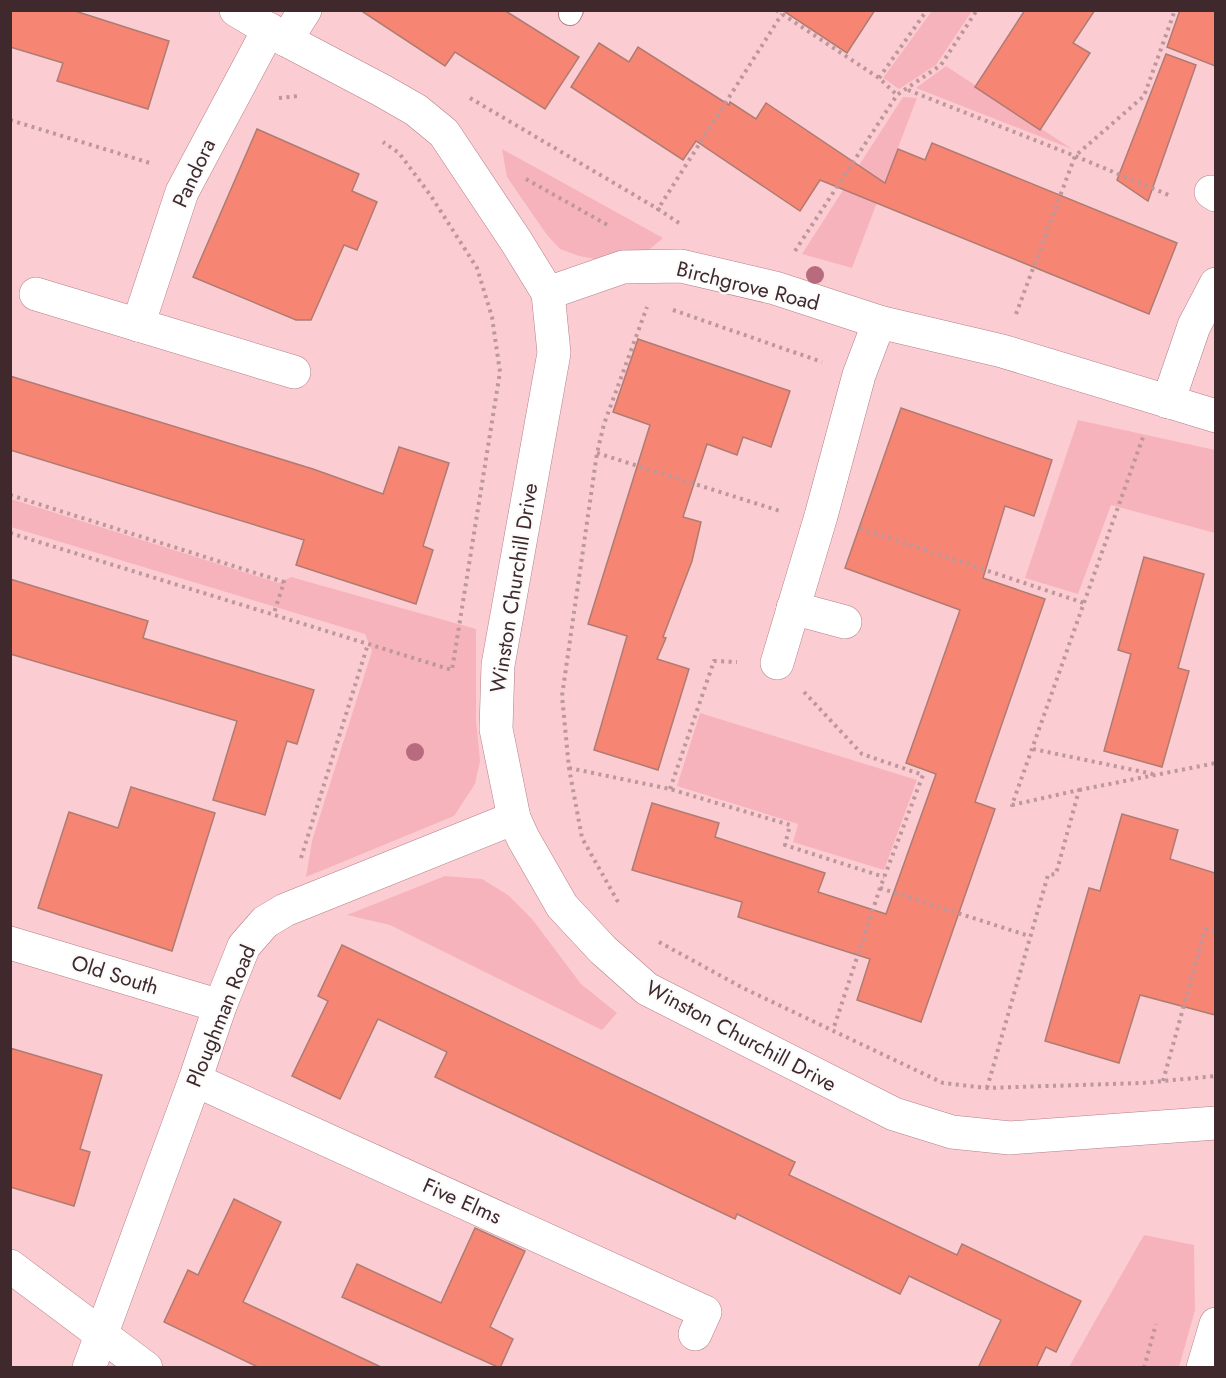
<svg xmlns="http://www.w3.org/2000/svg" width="1226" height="1378" viewBox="0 0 1226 1378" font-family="Jost,sans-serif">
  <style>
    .green { fill: #f7b3bb }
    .building { fill: #f68673; stroke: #af7b72; stroke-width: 1.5 }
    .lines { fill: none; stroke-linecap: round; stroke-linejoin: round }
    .lane-casing { stroke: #b47f86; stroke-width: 24 }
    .street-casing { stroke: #b47f86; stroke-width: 34 }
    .secondary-casing { stroke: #b47f86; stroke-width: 34 }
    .path { stroke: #bd979b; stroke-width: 4; stroke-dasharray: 3 4.5; stroke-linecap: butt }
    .lane { stroke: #fff; stroke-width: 22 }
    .street { stroke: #fff; stroke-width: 33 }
    .secondary { stroke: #fff; stroke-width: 33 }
    .tree { fill: #b76b7c }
    .labels { text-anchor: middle; stroke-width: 4.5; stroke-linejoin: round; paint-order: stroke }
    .street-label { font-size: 21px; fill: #3f292c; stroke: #fbfbfb }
  </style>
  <rect width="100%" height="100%" fill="#fbcdd2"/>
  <g class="green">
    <polygon points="932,11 972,11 936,65 899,89 883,78"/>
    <polygon points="946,66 1072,149 916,88"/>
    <polygon points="903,97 917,98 852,268 802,254"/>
    <polygon points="502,149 663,238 645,253 600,260 579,256 560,249 547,235 507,177"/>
    <polygon points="1078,420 1215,450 1215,533 1111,505 1078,594 1025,578"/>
    <polygon points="11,499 279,583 291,577 476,629 476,720 480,761 475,784 454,816 306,877 312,841 372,651 365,634 11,527"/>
    <polygon points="700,713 917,780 884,870 793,842 798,824 677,786"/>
    <polygon points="445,876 482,879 508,895 532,919 581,984 617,1013 602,1030 390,925 347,915"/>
    <polygon points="1144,1235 1194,1245 1195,1310 1179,1367 1069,1367"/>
  </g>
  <g class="building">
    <polygon points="10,10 72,10 169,41 148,109 57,81 63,63 10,47"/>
    <polygon points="360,10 504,10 579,57 545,109 455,52 445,66"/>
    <polygon points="782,10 875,10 847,53"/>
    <polygon points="1025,10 1095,10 1073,43 1090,53 1040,130 975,87"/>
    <polygon points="1180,10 1215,10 1215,66 1167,47"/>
    <polygon points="599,43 629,62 638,47 729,105 730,102 756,119 766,103 885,183 898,149 925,160 932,143 1177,243 1149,314 820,180 800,211 696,141 683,160 571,87"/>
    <polygon points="1166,54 1196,65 1148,201 1117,180"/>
    <polygon points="257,129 359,174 352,191 377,202 357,250 344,245 311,320 296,320 193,277"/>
    <polygon points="638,339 790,391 771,447 743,437 737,455 707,444 683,517 701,522 692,561 663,637 666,638 657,659 689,669 658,770 594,750 627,636 588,624 650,425 613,412"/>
    <polygon points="10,376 313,469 383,494 399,447 449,463 423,546 433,550 416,604 296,565 304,540 10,450"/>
    <polygon points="901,408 1052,460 1034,516 1005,506 983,578 1045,599 975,802 995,809 921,1022 857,1000 870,959 738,917 742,902 632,870 652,803 719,823 715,837 825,873 818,892 886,914 936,774 906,763 960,610 845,568"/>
    <polygon points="1144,557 1204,574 1178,668 1189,671 1162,767 1104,751 1131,654 1118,650"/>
    <polygon points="10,579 148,621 143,638 314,690 297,744 287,741 265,815 213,800 237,721 10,654"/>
    <polygon points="131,787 215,813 172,951 38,908 69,812 118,828"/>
    <polygon points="1122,814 1178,830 1170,859 1215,873 1215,1015 1140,995 1119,1063 1045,1041 1089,888 1100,891"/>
    <polygon points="342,945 795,1162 789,1175 957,1255 962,1244 1081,1301 1056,1352 1046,1347 1036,1368 978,1368 1001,1320 909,1276 900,1294 737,1214 735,1219 458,1088 435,1077 447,1052 378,1019 340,1099 292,1076 328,1001 318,996"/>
    <polygon points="10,1048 102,1075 80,1149 90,1152 74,1206 10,1187"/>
    <polygon points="234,1199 281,1222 243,1302 383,1368 260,1368 164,1322 188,1270 198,1275"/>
    <polygon points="475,1228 525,1251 490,1327 513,1339 500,1368 342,1297 357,1264 441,1303"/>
  </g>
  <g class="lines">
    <g class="lane-casing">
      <polyline id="lane" points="570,14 572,10"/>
    </g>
    <g class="street-casing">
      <g id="street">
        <polyline points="286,40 305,10"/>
        <polyline points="1211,192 1216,195"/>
        <polyline points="548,293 623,267 681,266 775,288 879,322 1002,351 1216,416"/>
        <polyline points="36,294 294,372"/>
        <polyline points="138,325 182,192 269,29"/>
        <polyline points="1168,402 1194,326 1216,284"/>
        <polyline points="793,608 845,622"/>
        <polyline points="777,663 821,516 859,375 879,322"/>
        <polyline points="10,943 220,1006"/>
        <polyline points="195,1080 705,1312 695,1334"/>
        <polyline points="10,1266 146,1368"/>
        <polyline points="89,1368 195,1080 220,1006 244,946 265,922 285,910 514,818"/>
        <polyline points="1203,1368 1216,1324"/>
      </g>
    </g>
    <g class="secondary-casing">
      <polyline id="secondary" points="236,10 286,40 381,90 416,110 444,133 516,241 548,293 554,353 498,665 496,729 514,818 523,838 562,906 603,950 647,989 894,1114 952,1132 1010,1138 1216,1123"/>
    </g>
    <g class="path">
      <polyline points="776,10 879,78 897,95"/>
      <polyline points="879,78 927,10"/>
      <polyline points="908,90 1075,156 1171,196"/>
      <polyline points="279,98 298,96"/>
      <polyline points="470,98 658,209"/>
      <polyline points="10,120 150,163"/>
      <polyline points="526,179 611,227"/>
      <polyline points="679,223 658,209 782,14"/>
      <polyline points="795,251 897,95 941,65 977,10"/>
      <polyline points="673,310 822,362"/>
      <polyline points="1016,314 1075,156 1144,96 1175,10"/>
      <polyline points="597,453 780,511"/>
      <polyline points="10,495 284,582 274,613"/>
      <polyline points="860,528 1084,603"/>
      <polyline points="10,533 452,670 500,372 492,317 477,268 431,196 399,153 383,142"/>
      <polyline points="804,692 862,754 923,775 880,888 833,1030"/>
      <polyline points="1033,749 1153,774"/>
      <polyline points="569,768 670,789 790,825 785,845 884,877"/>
      <polyline points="670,789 714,661 737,662"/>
      <polyline points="1079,790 1216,763"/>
      <polyline points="301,858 368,644"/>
      <polyline points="880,888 1029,936"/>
      <polyline points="618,902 582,838 569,768 562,696 597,453 604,424 647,307"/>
      <polyline points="659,942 743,988 943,1083 987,1088 1142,1083 1216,1076"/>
      <polyline points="1163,1081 1205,929 1216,931"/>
      <polyline points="987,1088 1048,875 1056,874 1079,790 1012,805 1143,437"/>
      <polyline points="1144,1368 1156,1324"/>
    </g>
    <use href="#lane" class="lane"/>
    <use href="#street" class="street"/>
    <use href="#secondary" class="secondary"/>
  </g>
  <g class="tree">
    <circle cx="815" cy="275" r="9"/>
    <circle cx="415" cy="752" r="9"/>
  </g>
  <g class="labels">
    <g class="street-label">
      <text transform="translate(194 173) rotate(-65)" y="7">Pandora</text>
      <text transform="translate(748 286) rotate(14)" y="7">Birchgrove Road</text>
      <text transform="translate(514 588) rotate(-81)" y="7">Winston Churchill Drive</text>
      <text transform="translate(115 975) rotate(17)" y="7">Old South</text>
      <text transform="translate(221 1016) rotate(-68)" y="7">Ploughman Road</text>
      <text transform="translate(741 1036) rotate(28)" y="7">Winston Churchill Drive</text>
      <text transform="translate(462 1201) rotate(24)" y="7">Five Elms</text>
    </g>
  </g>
  <rect width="1226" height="1378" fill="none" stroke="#3f292c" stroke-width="24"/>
</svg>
